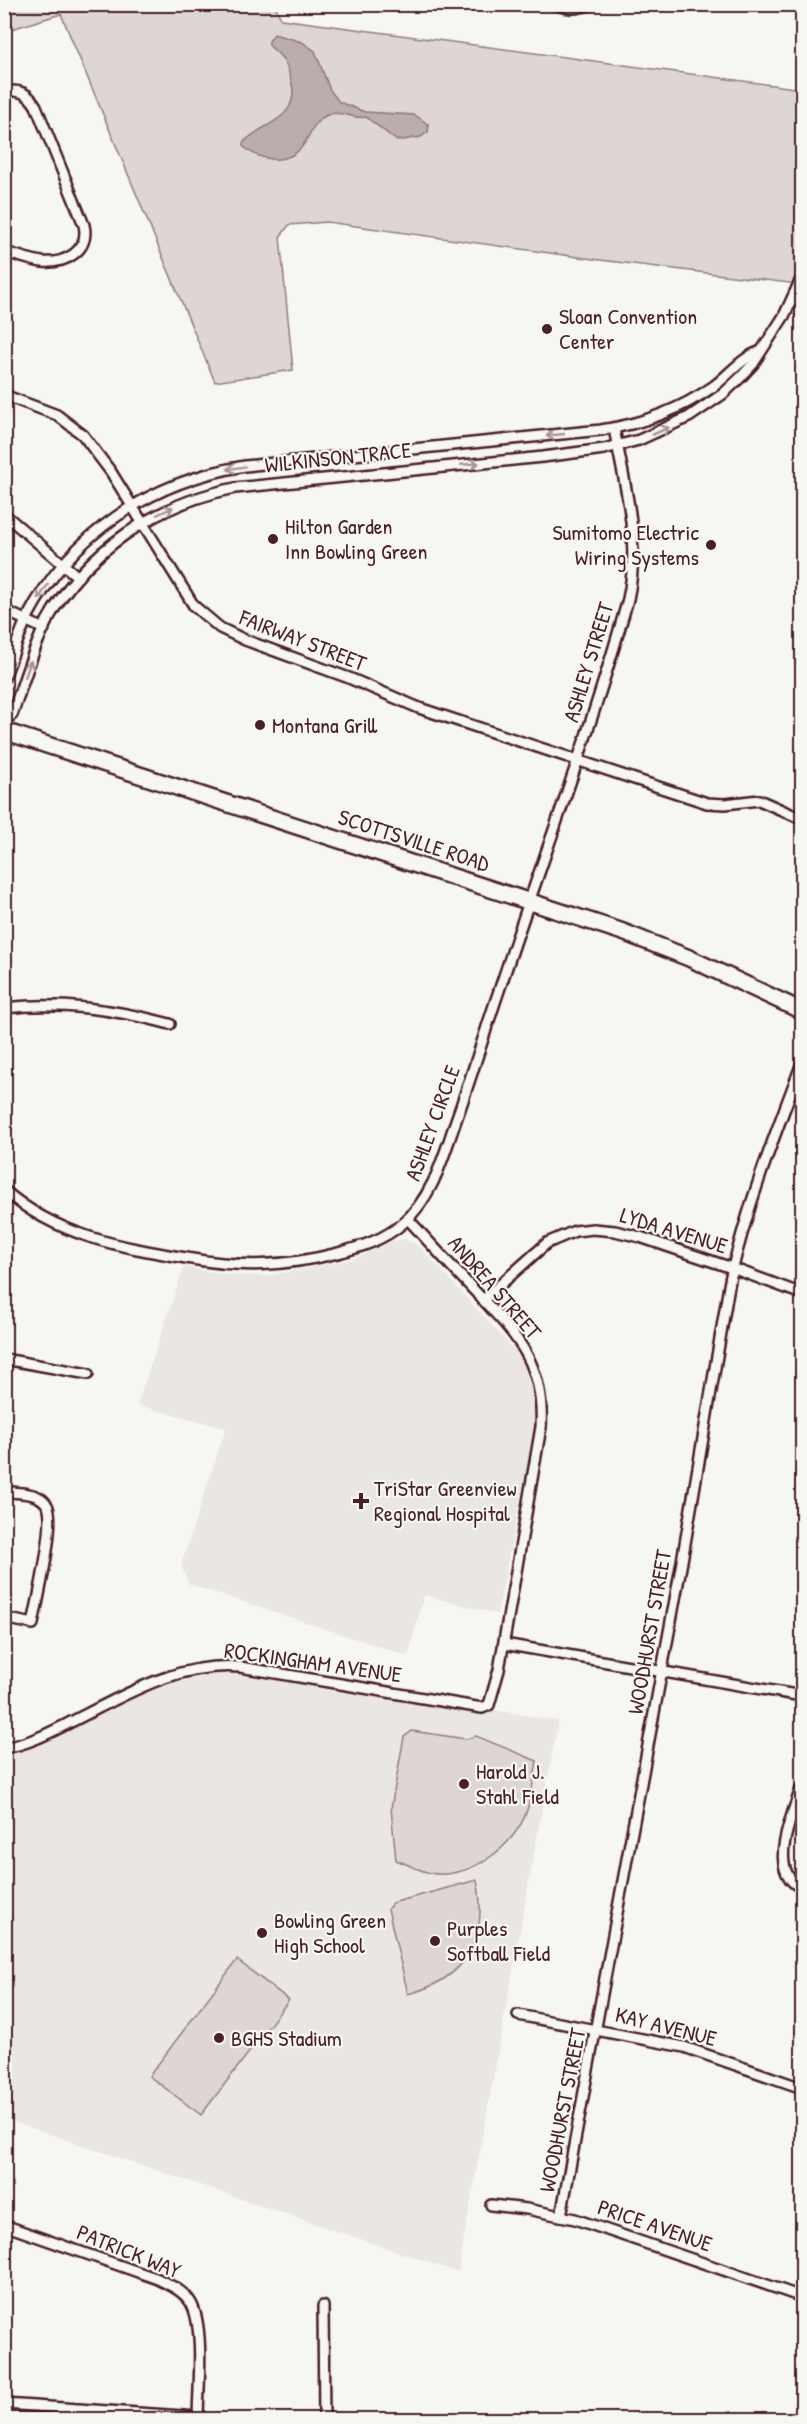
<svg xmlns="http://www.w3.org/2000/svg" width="807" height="2424" viewBox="0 0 807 2424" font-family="'Patrick Hand',sans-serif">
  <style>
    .built { fill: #e9e6e3 }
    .green { fill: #ddd6d5; stroke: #947a80; stroke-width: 1.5 }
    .water { fill: #bbadae; stroke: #8e747a; stroke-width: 1.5 }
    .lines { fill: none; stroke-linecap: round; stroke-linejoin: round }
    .street-casing { stroke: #4a1f2b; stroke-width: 14 }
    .primary-casing { stroke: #4a1f2b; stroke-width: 20 }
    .street { stroke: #f6f6f2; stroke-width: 9 }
    .primary { stroke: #f6f6f2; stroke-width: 15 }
    .oneway { stroke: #a99598 }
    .poi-dot { fill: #4a1f2b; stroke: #f6f6f2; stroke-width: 2 }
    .labels { text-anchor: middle; stroke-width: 4.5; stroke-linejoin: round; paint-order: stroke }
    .poi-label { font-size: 22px; fill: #4a1f2b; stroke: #f6f6f2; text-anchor: start }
    .street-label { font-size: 22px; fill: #4a1f2b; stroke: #f6f6f2 }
  </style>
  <rect width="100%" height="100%" fill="#f6f6f2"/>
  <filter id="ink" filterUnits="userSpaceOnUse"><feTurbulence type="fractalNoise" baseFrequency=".0167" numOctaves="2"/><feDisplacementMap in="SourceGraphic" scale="12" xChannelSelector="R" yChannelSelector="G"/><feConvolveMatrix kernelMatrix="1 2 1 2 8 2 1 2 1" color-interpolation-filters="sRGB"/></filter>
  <g filter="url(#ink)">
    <g class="built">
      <polygon points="405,1239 419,1246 519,1355 529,1374 535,1406 533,1437 497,1614 424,1595 408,1656 189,1584 181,1565 226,1428 137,1405 184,1267 230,1275 267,1276 354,1259 392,1241"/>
      <polygon points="240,1667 558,1721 458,2272 5,2119 4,1747 10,1747 145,1686 197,1668"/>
    </g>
    <g class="green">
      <polygon points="5,5 275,5 281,19 802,89 802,320 787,310 798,284 600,260 327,222 289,225 280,237 293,370 215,382 61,14 5,31"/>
      <path d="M412 1731 466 1739 476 1736 537 1761C534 1777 532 1794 527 1810 516 1846 468 1881 430 1873 418 1870 407 1864 396 1860L391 1808 404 1737Z"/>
      <path d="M477 1880C489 1939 466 1979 408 1994L388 1909 392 1903Z"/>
      <polygon points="237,1960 289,2000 201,2115 149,2076"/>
    </g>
    <path class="water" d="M274 34 302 42 315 51 330 90 339 102 365 112 415 115 429 125 428 132 421 137 397 141 366 117C354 120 341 110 330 114 311 121 312 135 301 148 285 166 258 160 243 146V143C262 122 299 121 292 84 290 75 288 66 282 58 278 53 273 50 269 45V41Z"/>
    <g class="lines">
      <g class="street-casing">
        <g id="street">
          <path d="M556 4C568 10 578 9 591 4"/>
          <path d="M4 92C20 89 28 93 36 106L84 225C90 251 65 264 42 262 29 260 17 255 4 252"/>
          <polyline points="4,395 57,415 83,435 111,472 194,606 220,628 245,640 349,678 419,708 707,803 725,804 759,800 802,819"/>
          <polyline points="4,514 78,577"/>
          <polyline points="4,610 44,629"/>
          <path d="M4 678C12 658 18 637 27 618 71 533 152 481 245 466L601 430C642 424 680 410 714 386 728 376 741 358 759 352"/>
          <path d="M4 721 12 715C23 684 32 651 47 621 86 550 156 504 235 488L543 457 604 449 639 440 689 417 723 394 740 378 753 364 784 316 802 277"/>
          <path d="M4 1008C62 1002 114 1009 170 1024"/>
          <path d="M4 1190C56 1236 121 1247 186 1258 241 1268 283 1267 338 1253 361 1247 383 1240 402 1224 436 1195 445 1149 460 1109 475 1065 488 1022 503 979 545 852 592 728 628 599 641 538 625 488 614 428"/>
          <polyline points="483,1300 547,1243 575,1231 593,1229 615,1231 640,1237 732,1268 802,1294"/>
          <polyline points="4,1359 88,1374"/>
          <path d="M4 1491C18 1494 39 1491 47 1505 57 1519 37 1603 33 1624L4 1618"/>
          <polyline points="504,1644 802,1696"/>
          <path d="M4 1748C29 1744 51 1732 73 1721 127 1694 178 1662 240 1667L482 1708 489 1705 499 1670 541 1427C545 1360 513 1332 471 1287 450 1265 429 1242 408 1219"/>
          <path d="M802 1786C793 1814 765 1871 802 1888"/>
          <polyline points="518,2015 684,2047 802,2088"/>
          <polyline points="491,2205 527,2209 575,2219 802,2297"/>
          <path d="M561 2216 681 1567 730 1280C747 1206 775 1134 802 1063"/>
          <path d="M4 2225 158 2279C170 2285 184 2291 191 2303 205 2327 198 2391 198 2420"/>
          <polyline points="323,2306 324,2420"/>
          <polyline points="4,2404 198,2417"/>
        </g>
      </g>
      <g class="primary-casing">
        <polyline id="primary" points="4,731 623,932 689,958 802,1011"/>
      </g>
      <use href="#street" class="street"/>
      <use href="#primary" class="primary"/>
    </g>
    <defs><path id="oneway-shaft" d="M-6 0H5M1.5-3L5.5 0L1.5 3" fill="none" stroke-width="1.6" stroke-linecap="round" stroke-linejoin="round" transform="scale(1.5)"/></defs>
    <g class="oneway">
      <use href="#oneway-shaft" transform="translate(661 431) rotate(-24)"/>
      <use href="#oneway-shaft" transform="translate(555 435) rotate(174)"/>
      <use href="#oneway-shaft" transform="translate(470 464) rotate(-5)"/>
      <use href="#oneway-shaft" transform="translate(236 468) rotate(171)"/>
      <use href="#oneway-shaft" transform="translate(165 511) rotate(-25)"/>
      <use href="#oneway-shaft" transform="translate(43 592) rotate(123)"/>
      <use href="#oneway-shaft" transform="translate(28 669) rotate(-71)"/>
    </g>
  </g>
  <g class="poi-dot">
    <circle cx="547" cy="329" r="6"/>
    <circle cx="273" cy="539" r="6"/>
    <circle cx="711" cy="545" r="6"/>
    <circle cx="260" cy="725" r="6"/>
    <path d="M358 1492h6v6h6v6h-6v6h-6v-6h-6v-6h6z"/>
    <circle cx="464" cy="1784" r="6"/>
    <circle cx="262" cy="1933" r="6"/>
    <circle cx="435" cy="1941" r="6"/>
    <circle cx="219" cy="2038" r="6"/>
  </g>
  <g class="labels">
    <g class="poi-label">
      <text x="559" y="324">Sloan Convention<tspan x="559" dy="25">Center</tspan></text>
      <text x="285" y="534">Hilton Garden<tspan x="285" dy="25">Inn Bowling Green</tspan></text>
      <text x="699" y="540" text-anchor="end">Sumitomo Electric<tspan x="699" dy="25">Wiring Systems</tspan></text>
      <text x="272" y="733">Montana Grill</text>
      <text x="374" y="1496">TriStar Greenview<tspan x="374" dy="25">Regional Hospital</tspan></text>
      <text x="476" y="1779">Harold J.<tspan x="476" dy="25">Stahl Field</tspan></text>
      <text x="274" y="1928">Bowling Green<tspan x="274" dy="25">High School</tspan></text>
      <text x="447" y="1936">Purples<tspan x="447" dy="25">Softball Field</tspan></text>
      <text x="231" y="2046">BGHS Stadium</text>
    </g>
    <g class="street-label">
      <text transform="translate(338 457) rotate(-6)" y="8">WILKINSON TRACE</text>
      <text transform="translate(303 640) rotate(21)" y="8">FAIRWAY STREET</text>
      <text transform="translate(588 662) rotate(-73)" y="8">ASHLEY STREET</text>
      <text transform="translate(414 840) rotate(18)" y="8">SCOTTSVILLE ROAD</text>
      <text transform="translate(432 1123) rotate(-70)" y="8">ASHLEY CIRCLE</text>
      <text transform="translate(674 1230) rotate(17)" y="8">LYDA AVENUE</text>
      <text transform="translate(495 1287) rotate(49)" y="8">ANDREA STREET</text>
      <text transform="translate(649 1632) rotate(-80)" y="8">WOODHURST STREET</text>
      <text transform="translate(313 1662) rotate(8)" y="8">ROCKINGHAM AVENUE</text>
      <text transform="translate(666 2026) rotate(14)" y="8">KAY AVENUE</text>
      <text transform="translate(562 2110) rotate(-79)" y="8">WOODHURST STREET</text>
      <text transform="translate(655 2225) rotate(19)" y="8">PRICE AVENUE</text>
      <text transform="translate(129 2251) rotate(22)" y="8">PATRICK WAY</text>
    </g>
  </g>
  <rect width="807" height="2424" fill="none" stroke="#f6f6f2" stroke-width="24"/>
  <rect x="12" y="12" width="783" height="2400" fill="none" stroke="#4a1f2b" stroke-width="2" filter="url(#ink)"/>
</svg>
